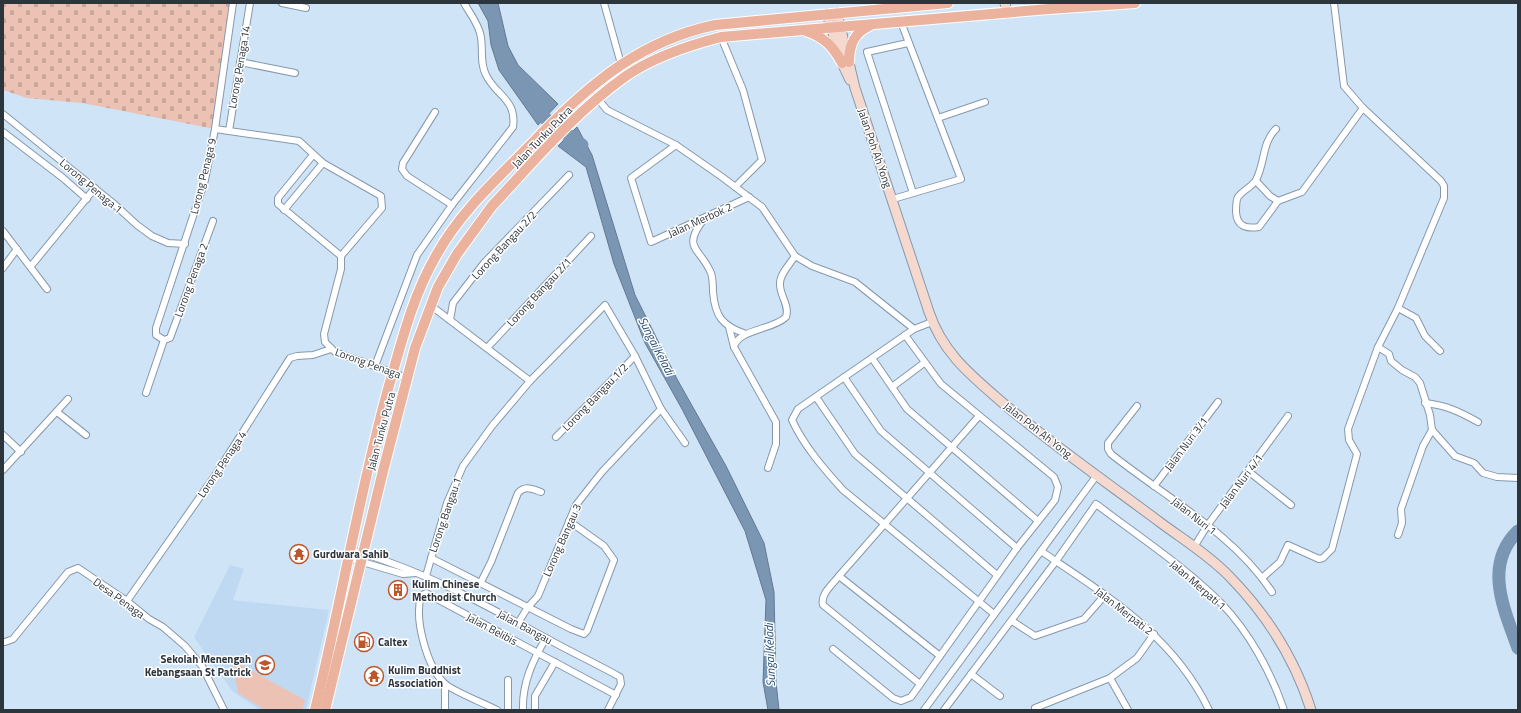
<svg xmlns="http://www.w3.org/2000/svg" width="1521" height="713" viewBox="0 0 1521 713" font-family="'Titillium Web',sans-serif">
  <style>
    .built { fill: #c0d9f2 }
    .cemetery { fill: url(#cemetery-stones) }
    .green { fill: #ebc2b3 }
    .water { fill: #7b96b3; stroke: #63798f }
    .lines { fill: none; stroke-linecap: round; stroke-linejoin: round }
    .river { stroke: #7b96b3; stroke-width: 13 }
    .street-casing { stroke: #8698ac; stroke-width: 8 }
    .secondary-casing { stroke: #8698ac; stroke-width: 11 }
    .primary-casing { stroke: #fff; stroke-width: 12 }
    .street { stroke: #fff; stroke-width: 6 }
    .secondary { stroke: #f5d9ce; stroke-width: 9 }
    .primary { stroke: #ebb29d; stroke-width: 10 }
    .labels { text-anchor: middle; stroke-width: 3; stroke-linejoin: round; paint-order: stroke }
    .street-label { font-size: 11px; fill: #2c343c; stroke: #fff }
    .poi-label { font-size: 11px; font-weight: bold; fill: #2c343c; stroke: #fff; text-anchor: start }
    .water-label { font-size: 12px; font-style: italic; fill: #1e4972; stroke: #fff }
  </style>
  <defs>
    <pattern id="cemetery-stones" width="16" height="16" patternUnits="userSpaceOnUse"><rect width="16" height="16" fill="#ebc2b3"/><path d="M2 7V4a2 2 0 0 1 4 0v3zM10 15v-3a2 2 0 0 1 4 0v3z" fill="#caa79b"/></pattern>
  </defs>
  <rect width="100%" height="100%" fill="#d0e4f8"/>
  <polygon class="built" points="230,565 244,569 233,600 329,610 306,710 260,710 233,692 194,637"/>
  <polygon class="cemetery" points="3,3 233,3 215,129 82,103 27,98 3,90"/>
  <polygon class="green" points="232,660 305,700 302,710 265,710 238,693"/>
  <g class="water">
    <polygon points="478,3 498,3 508,46 518,65 558,104 538,125 499,70 491,45 488,21"/>
    <polygon points="577,127 592,155 635,295 677,379 726,466 764,543 774,592 776,682 779,710 768,710 763,682 766,600 745,531 682,409 645,343 614,264 586,167 558,146"/>
  </g>
  <g class="lines">
    <g class="river">
      <polyline points="535,104 539,114 582,145"/>
      <path d="M1518 531C1483 565 1504 609 1518 648"/>
    </g>
    <g class="street-casing">
      <g id="street">
        <polyline points="282,3 306,8"/>
        <polyline points="604,3 621,64"/>
        <polyline points="721,37 743,90 762,160 735,187"/>
        <polyline points="908,43 867,52 913,193"/>
        <polyline points="240,62 295,73"/>
        <polyline points="598,99 607,110 676,145 722,177 762,207 795,256 812,266 855,282 914,329"/>
        <polyline points="435,112 403,163 402,169 407,176 452,205"/>
        <polyline points="3,114 113,203 137,225 152,236 168,243 185,244"/>
        <polyline points="938,118 985,102"/>
        <polyline points="215,129 299,141 323,163 381,196 382,208 341,256"/>
        <path d="M1276 129C1262 142 1265 163 1256 180 1252 187 1243 190 1238 197 1236 200 1236 207 1236 212 1237 226 1245 229 1259 227L1278 201 1302 192 1363 108"/>
        <polyline points="229,131 250,3"/>
        <polyline points="3,132 63,178 87,199"/>
        <polyline points="676,145 631,178 651,242 749,197"/>
        <polyline points="313,155 278,198 278,204 341,256"/>
        <polyline points="1256,181 1270,196 1278,201"/>
        <polyline points="893,199 961,179 901,22"/>
        <polyline points="284,210 323,163"/>
        <path d="M704 219C681 249 700 247 711 273 713 279 713 286 713 292 715 316 722 326 746 334"/>
        <polyline points="3,231 47,289"/>
        <polyline points="341,256 341,269 324,334 325,342 335,352 407,378"/>
        <polyline points="31,266 95,188"/>
        <polyline points="3,268 17,249"/>
        <polyline points="430,305 530,381"/>
        <polyline points="1398,308 1416,318 1425,336 1440,351"/>
        <polyline points="450,320 453,303 484,263 569,175"/>
        <path d="M932 322 914 329 798 409 792 420C804 446 824 469 843 490L994 614"/>
        <polyline points="729,327 734,347"/>
        <polyline points="164,340 156,335 156,328 205,180 215,129 233,3"/>
        <polyline points="164,340 170,338 213,221"/>
        <polyline points="1378,347 1389,354 1391,361 1402,370 1415,377 1420,383 1430,415 1432,430 1455,456 1474,463 1483,473 1497,477 1518,478"/>
        <polyline points="487,348 591,236"/>
        <polyline points="872,358 907,409 1038,521"/>
        <path d="M375 366 417 255 452 205 513 127C517 99 496 96 486 75 479 62 484 46 480 33 477 22 469 12 464 3"/>
        <polyline points="844,377 881,431 1017,548"/>
        <polyline points="892,387 924,363"/>
        <polyline points="146,393 164,340"/>
        <polyline points="816,397 855,454 997,575"/>
        <path d="M1425 403C1446 405 1460 412 1478 422"/>
        <path d="M1137 406 1108 443V449L1111 454C1165 497 1233 533 1272 592"/>
        <polyline points="57,412 86,435"/>
        <polyline points="3,435 21,452"/>
        <polyline points="556,437 635,356"/>
        <path d="M768 468 776 444V422L734 347C738 329 773 330 786 317 790 305 779 295 780 283 780 274 790 264 795 256"/>
        <polyline points="3,470 68,399"/>
        <polyline points="1248,471 1291,505"/>
        <polyline points="1154,486 1218,402"/>
        <polyline points="1398,535 1402,523 1401,509 1423,446 1432,430"/>
        <polyline points="1194,547 1207,526 1288,416"/>
        <path d="M351 550C420 569 482 603 544 637 569 651 595 663 620 677L621 684 608 710"/>
        <path d="M1041 551C1107 596 1173 635 1209 710"/>
        <polyline points="349,558 403,574 416,573"/>
        <polyline points="431,558 571,629 584,634 587,631 614,560 604,546 569,521"/>
        <polyline points="426,576 447,503 463,466 492,426 530,381 605,305 635,356 661,409 685,443"/>
        <polyline points="839,576 940,656 1017,548 1055,500 1058,487 1054,477 941,384 905,335"/>
        <polyline points="1262,578 1280,562 1288,545 1319,559 1323,558 1332,549 1357,454 1349,440 1348,429 1378,347 1398,308 1444,198 1444,186 1441,181 1363,108 1344,86 1334,3"/>
        <path d="M481 582 491 562 518 493C525 485 532 489 541 492"/>
        <polyline points="127,601 216,474 290,358 297,356 313,355 331,349"/>
        <polyline points="1012,621 1035,636 1084,619 1105,595"/>
        <polyline points="518,623 528,607 538,596 576,505 601,473 661,409"/>
        <polyline points="5,642 13,639 68,572 78,568 127,601 149,619 163,627 185,646 202,666 224,710"/>
        <polyline points="833,649 893,698 901,701 911,697 940,656"/>
        <polyline points="971,674 1000,696"/>
        <polyline points="1110,678 1128,710"/>
        <polyline points="508,680 508,710"/>
        <path d="M920 684 823 605C820 594 833 584 839 576L979 416"/>
        <polyline points="1035,708 1110,678 1137,658 1154,634"/>
        <polyline points="445,710 445,684"/>
        <path d="M497 710C486 704 452 691 444 683 427 666 414 620 421 596L426 593 616 695"/>
        <path d="M523 710C522 683 533 660 546 638"/>
        <polyline points="535,710 535,696 555,662"/>
        <polyline points="924,710 1097,475"/>
        <path d="M944 710 1056 561 1096 504C1138 536 1184 566 1221 603 1249 632 1271 672 1284 710"/>
      </g>
    </g>
    <g class="secondary-casing">
      <g id="secondary">
        <polyline points="1005,3 1007,13"/>
        <path d="M837 13 855 88 929 312C943 354 972 376 1004 404 1054 446 1109 484 1161 523 1184 540 1210 556 1230 577 1267 615 1295 659 1311 710"/>
        <polyline points="827,14 842,63 850,80"/>
      </g>
    </g>
    <g class="primary-casing">
      <g id="primary">
        <path d="M806 31C824 37 833 46 842 63"/>
        <path d="M849 62C849 45 854 33 869 26"/>
        <path d="M315 710C341 603 359 494 388 389 402 341 412 297 437 254 463 207 505 172 542 133 592 82 643 40 715 25L948 3"/>
        <path d="M325 710 383 471 415 348 438 287 457 254 492 206C534 161 575 112 626 76 652 58 690 45 721 37L1049 9 1135 3"/>
      </g>
    </g>
    <use href="#street" class="street"/>
    <use href="#secondary" class="secondary"/>
    <use href="#primary" class="primary"/>
  </g>
  <defs>
    <g id="temple-ring" transform="scale(1)"><circle r="9.5" fill="#fff" stroke="#bd562d" stroke-width="1.5"/><path d="M0-6L5-2H3V0L6.5 2.5H4V6H1.5V3h-3V6H-4V2.5H-6.5L-3 0V-2H-5Z" fill="#bd562d"/></g>
    <g id="building-ring" transform="scale(1)"><circle r="9.5" fill="#fff" stroke="#bd562d" stroke-width="1.5"/><path d="M-4-6H4V6H1V3H-1V6H-4ZM-2.5-4.3h1.7v1.8h-1.7ZM.8-4.3h1.7v1.8H.8ZM-2.5-1h1.7V.8h-1.7ZM.8-1h1.7V.8H.8Z" fill="#bd562d"/></g>
    <g id="fuel-ring" transform="scale(1)"><circle r="9.5" fill="#fff" stroke="#bd562d" stroke-width="1.5"/><path d="M-5.5-6h7V0h2V4h1.3V-2.5L3-4.5l.8-.8L6-3V5H2.5V1h-1V6h-7ZM-4.2-4.7v3.2H.2V-4.7Z" fill="#bd562d"/></g>
    <g id="school-ring" transform="scale(1)"><circle r="9.5" fill="#fff" stroke="#bd562d" stroke-width="1.5"/><path d="M0-5L7-2L0 1L-7-2ZM-4 1L0 2.5L4 1V4Q0 6-4 4Z" fill="#bd562d"/></g>
  </defs>
  <g fill-rule="evenodd">
    <use href="#temple-ring" x="299" y="554"/>
    <use href="#building-ring" x="398" y="590"/>
    <use href="#fuel-ring" x="364" y="642"/>
    <use href="#school-ring" x="265" y="665"/>
    <use href="#temple-ring" x="374" y="676"/>
  </g>
  <g class="labels">
    <g class="street-label">
      <text transform="translate(239 67) rotate(-80)" y="4">Lorong Penaga 14</text>
      <text transform="translate(542 137) rotate(-46)" y="4">Jalan Tunku Putra</text>
      <text transform="translate(875 148) rotate(71)" y="4">Jalan Poh Ah Yong</text>
      <text transform="translate(203 176) rotate(-76)" y="4">Lorong Penaga 9</text>
      <text transform="translate(91 186) rotate(40)" y="4">Lorong Penaga 1</text>
      <text transform="translate(700 220) rotate(-24)" y="4">Jalan Merbok 2</text>
      <text transform="translate(504 245) rotate(-47)" y="4">Lorong Bangau 2/2</text>
      <text transform="translate(191 280) rotate(-70)" y="4">Lorong Penaga 2</text>
      <text transform="translate(539 292) rotate(-47)" y="4">Lorong Bangau 2/1</text>
      <text transform="translate(368 363) rotate(20)" y="4">Lorong Penaga</text>
      <text transform="translate(595 397) rotate(-46)" y="4">Lorong Bangau 1/2</text>
      <text transform="translate(1038 430) rotate(38)" y="4">Jalan Poh Ah Yong</text>
      <text transform="translate(381 431) rotate(-75)" y="4">Jalan Tunku Putra</text>
      <text transform="translate(1186 444) rotate(-53)" y="4">Jalan Nuri 3/1</text>
      <text transform="translate(222 464) rotate(-56)" y="4">Lorong Penaga 4</text>
      <text transform="translate(1241 481) rotate(-53)" y="4">Jalan Nuri 4/1</text>
      <text transform="translate(445 515) rotate(-71)" y="4">Lorong Bangau 1</text>
      <text transform="translate(1194 516) rotate(38)" y="4">Jalan Nuri 1</text>
      <text transform="translate(562 540) rotate(-66)" y="4">Lorong Bangau 3</text>
      <text transform="translate(1198 585) rotate(41)" y="4">Jalan Merpati 1</text>
      <text transform="translate(119 598) rotate(36)" y="4">Desa Penaga</text>
      <text transform="translate(1124 611) rotate(38)" y="4">Jalan Merpati 2</text>
      <text transform="translate(525 627) rotate(28)" y="4">Jalan Bangau</text>
      <text transform="translate(492 629) rotate(28)" y="4">Jalan Belibis</text>
    </g>
    <g class="poi-label">
      <text x="313" y="558">Gurdwara Sahib</text>
      <text x="412" y="588">Kulim Chinese<tspan x="412" dy="13">Methodist Church</tspan></text>
      <text x="378" y="646">Caltex</text>
      <text x="251" y="663" text-anchor="end">Sekolah Menengah<tspan x="251" dy="13">Kebangsaan St Patrick</tspan></text>
      <text x="388" y="674">Kulim Buddhist<tspan x="388" dy="13">Association</tspan></text>
    </g>
    <g class="water-label">
      <text transform="translate(656 346) rotate(63)" y="4">Sungai Keladi</text>
      <text transform="translate(770 655) rotate(-92)" y="4">Sungai Keladi</text>
    </g>
  </g>
  <rect width="1521" height="713" fill="none" stroke="#2c343c" stroke-width="8"/>
</svg>
